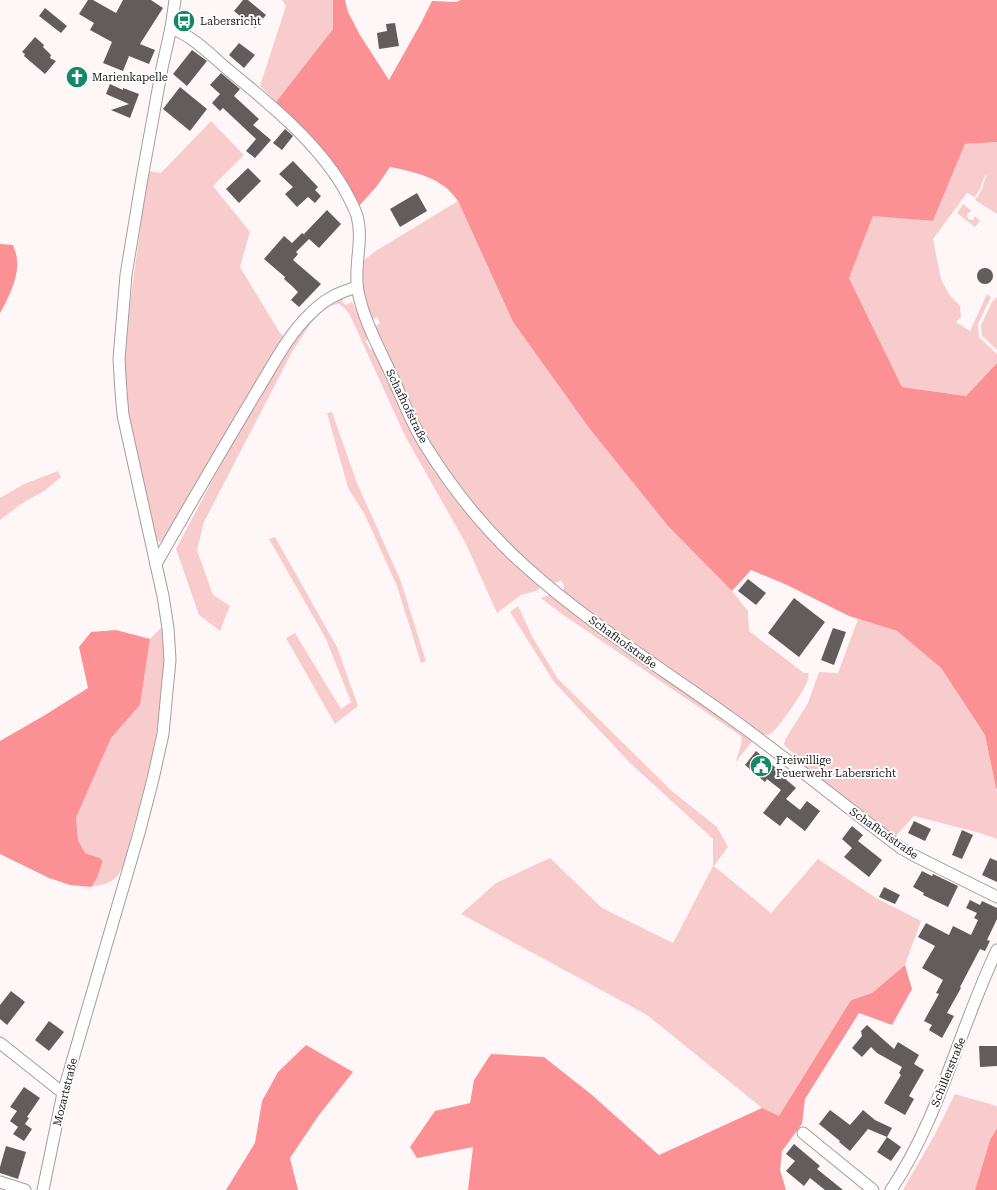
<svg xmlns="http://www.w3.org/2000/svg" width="997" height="1190" viewBox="0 0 997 1190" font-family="'Roboto Serif',serif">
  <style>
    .green { fill: #f8cccc }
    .forest { fill: #fc9195 }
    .building { fill: #625c5c }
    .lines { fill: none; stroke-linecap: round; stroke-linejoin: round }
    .minor-casing { stroke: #a49d9d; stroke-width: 13 }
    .minor { stroke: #fff; stroke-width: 11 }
    .labels { text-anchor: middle; stroke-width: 4; stroke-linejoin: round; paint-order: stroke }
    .poi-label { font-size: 11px; fill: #1b1818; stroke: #fff; text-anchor: start }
    .street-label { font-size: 11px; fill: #1b1818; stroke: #fff }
  </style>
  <rect width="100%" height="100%" fill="#fff7f7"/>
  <g class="green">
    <polygon points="282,0 333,0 333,29 276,102 260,86 286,6"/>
    <polygon points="211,121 244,155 213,186 250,232 240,267 280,333 285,337 184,507 164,538 160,542 155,539 128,417 124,348 148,171 161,173"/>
    <polygon points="997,142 997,214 975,200 982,189 986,176 985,175 980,189 975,197 967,193 933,239 941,279 949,294 960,306 961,317 956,322 970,331 987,294 991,297 978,324 979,337 997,354 997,363 966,396 902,387 849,278 873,215 933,221 965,144"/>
    <path d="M458 201 513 322 589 428 668 526 732 591 748 611 749 631 804 673H809C808 676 808 679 807 682 804 691 778 730 770 734 767 736 765 735 761 734L622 637 563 592 564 585 561 581 554 583 520 554 486 519 442 461 421 428 374 327 380 323 377 317 372 320 364 297 362 278V262L374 252Z"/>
    <polygon points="963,204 972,211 968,213 967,216 968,219 973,220 975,216 980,221 975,227 957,213"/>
    <polygon points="997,297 997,350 982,336 981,325 992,302"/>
    <path d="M338 298H343L342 302 346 305 352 302 369 337 366 342 370 349H373C400 410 428 472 474 522 493 542 514 560 533 579L540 588 536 591 521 595 497 613 466 544 405 436 349 313 344 308 339 304 333 305 324 310 311 323 303 335 292 352 204 522 197 550 213 595 230 606 220 631 199 615 176 549 229 449 287 349 315 314Z"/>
    <polygon points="332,412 357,483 400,579 426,661 421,663 397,586 365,515 348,488 327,413"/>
    <polygon points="58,471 61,477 44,491 21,504 0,520 0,498 24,484"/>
    <polygon points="275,537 337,647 358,706 335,724 286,638 295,633 341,709 351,702 326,639 269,539"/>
    <path d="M549 595 617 647 702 704 738 730 752 741 736 762C737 753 744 744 741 736L562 614 541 598Z"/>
    <polygon points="518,606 533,638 558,679 673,792 717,827 728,847 714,866 771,913 818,859 876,898 921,921 905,965 872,993 851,1000 779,1117 762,1108 647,1015 461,914 496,883 550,858 602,908 673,943 713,866 713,839 629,762 554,682 510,612"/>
    <polygon points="858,619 897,631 941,668 985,735 996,788 997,789 997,839 980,833 914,816 894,838 799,764 802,760 788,749 784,744 786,738 808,703 819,672 838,673"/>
    <path d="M162 627C170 693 151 765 133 829 129 844 127 863 118 875 112 884 100 885 91 887L97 878 103 861 100 858 85 853 78 840 76 818 111 738 140 705 150 639Z"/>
    <polygon points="955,1094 997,1106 997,1128 990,1140 975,1190 903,1190 934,1136"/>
  </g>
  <g class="forest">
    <path d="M333 0H345L348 12 360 35 389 80 421 23 432 1 456 2 461 0H997V142L965 144 933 221 873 216 849 278 902 387 966 396 997 363V789L996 788 985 735 941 668 897 631 849 616 787 585 751 570 732 591 668 526 589 428 513 322 458 201C453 195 449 189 442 185 429 175 407 170 390 167L377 186 359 206 342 175 330 158 276 102 333 29Z"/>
    <path d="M0 244 13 245C15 250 17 256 17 261 19 277 8 299 0 313Z"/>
    <polygon points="116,630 150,639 140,705 111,738 76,818 78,840 85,853 100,858 103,861 97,878 91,887 70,885 49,878 0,854 0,741 45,715 88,688 79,647 91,632"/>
    <polygon points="905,965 912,989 892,1025 859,1013 805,1099 802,1124 782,1151 780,1170 786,1190 468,1190 473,1147 417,1158 410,1147 435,1111 470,1103 474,1080 491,1054 544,1057 592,1095 659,1155 762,1108 779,1116 851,1000 872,993"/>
    <polygon points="306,1045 353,1072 319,1115 290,1158 298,1190 226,1190 255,1143 262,1101 278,1072"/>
    <polygon points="997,1128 997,1190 975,1190 990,1140"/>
  </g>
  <g class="building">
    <polygon points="88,0 93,0 116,13 123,0 151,0 163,8 140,44 155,50 149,64 129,56 123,71 103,63 112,42 90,30 94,23 79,14"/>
    <polygon points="243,0 248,0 266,15 255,28 234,11"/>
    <polygon points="45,8 67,26 61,33 39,16"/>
    <polygon points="395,23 399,46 379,49 377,33 387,31 386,24"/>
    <polygon points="35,37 44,45 43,47 51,55 50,58 56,61 45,74 24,56 25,54 22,52"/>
    <polygon points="239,43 255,55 244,68 229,55"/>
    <polygon points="192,50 207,61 187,86 173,74"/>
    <polygon points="77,70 84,76 77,84 70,79"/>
    <polygon points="221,73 240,89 234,96 259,119 253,125 271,140 255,158 246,151 256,139 223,108 220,111 212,103 220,94 210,85"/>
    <polygon points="110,84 123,90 123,88 139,94 130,118 111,110 129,104 106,94"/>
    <polygon points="180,87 207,109 190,131 163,109"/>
    <polygon points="285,129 293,136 282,150 273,143"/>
    <polygon points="293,161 318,187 315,190 321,196 315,203 308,197 297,207 285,194 293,187 279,174"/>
    <polygon points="248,168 261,181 239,203 226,189"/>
    <polygon points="417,193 427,211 400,227 390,209"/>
    <polygon points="327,210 341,224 319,248 309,239 296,252 298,254 293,260 321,284 299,307 291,300 298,292 292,286 284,279 285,277 264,259 284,236 292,243 302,233 305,235 304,234"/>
    <circle cx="985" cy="276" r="8"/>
    <polygon points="748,579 766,593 756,605 738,591"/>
    <polygon points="794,598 825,622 799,657 768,633"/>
    <polygon points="833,628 846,632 834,665 821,660"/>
    <polygon points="756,751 776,768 775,770 796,788 786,799 800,810 807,801 820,811 805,831 787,817 780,826 763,813 781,790 767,779 765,782 745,765"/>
    <polygon points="914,821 931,829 925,841 908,833"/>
    <polygon points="852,826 863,835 858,841 882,860 869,877 844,857 852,848 842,839"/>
    <polygon points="962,830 973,835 962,859 952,855"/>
    <polygon points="990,858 997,861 997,882 982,875"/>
    <polygon points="922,871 932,876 933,874 958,886 948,907 923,895 924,893 913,887"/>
    <polygon points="884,887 900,895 895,904 879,897"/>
    <polygon points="970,900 980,905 982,901 997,908 997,919 987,940 990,941 985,951 980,949 960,987 961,988 947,1013 954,1016 942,1038 929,1030 932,1025 924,1021 939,994 936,993 943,980 922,968 935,946 918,937 926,923 949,935 953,926 971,935 978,920 974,918 977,913 966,908"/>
    <polygon points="11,991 25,1002 7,1025 0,1019 0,1005"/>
    <polygon points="49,1021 64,1032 49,1051 35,1040"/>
    <polygon points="867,1025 894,1049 898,1042 919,1055 914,1064 924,1070 909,1096 914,1099 905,1115 884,1103 901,1075 899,1073 902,1067 877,1053 871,1047 862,1057 852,1048 862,1036 861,1031"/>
    <polygon points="979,1046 997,1046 997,1066 980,1067"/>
    <polygon points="24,1087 40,1098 27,1117 29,1118 25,1124 32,1129 24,1141 13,1134 18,1127 10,1121 17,1111 10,1107"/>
    <polygon points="830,1110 850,1125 863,1110 875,1120 892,1128 887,1137 868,1129 850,1151 839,1142 840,1141 819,1124"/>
    <polygon points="887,1137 901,1147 891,1161 877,1152"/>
    <polygon points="794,1144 820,1166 817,1169 843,1190 825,1190 810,1178 804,1186 786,1171 795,1161 786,1154"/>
    <polygon points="6,1146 26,1152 18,1179 0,1173 0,1167"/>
  </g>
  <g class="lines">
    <g class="minor-casing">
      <g id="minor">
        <path d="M171 28C192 36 209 53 226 68 269 103 322 146 348 196 351 202 355 209 357 216 364 240 353 268 358 291 363 319 380 350 392 376 403 400 412 425 427 448 454 491 487 532 525 566 588 623 660 667 728 716 787 758 843 805 901 848L913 855 997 897"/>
        <path d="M156 564C189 506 223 448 257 391 273 365 288 335 310 314 325 299 337 293 357 287"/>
        <polyline points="0,1043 63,1093"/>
        <polyline points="803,1133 873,1190"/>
        <polyline points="0,1182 25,1190"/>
        <polyline points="43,1190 63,1093 139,833 153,779 163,734 167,691 170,660 168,628 163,596 123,415 121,392 119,359 126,275 142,178 162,68 171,28 175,0"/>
        <path d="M891 1190C940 1117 959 1029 997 950"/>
      </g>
    </g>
    <use href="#minor" class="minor"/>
  </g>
  <defs>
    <g id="bus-disc" transform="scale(1.15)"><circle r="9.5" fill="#168867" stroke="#fff"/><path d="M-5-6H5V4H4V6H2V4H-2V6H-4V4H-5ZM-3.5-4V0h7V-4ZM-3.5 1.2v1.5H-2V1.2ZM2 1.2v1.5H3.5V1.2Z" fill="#fff"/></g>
    <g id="church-disc" transform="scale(1.15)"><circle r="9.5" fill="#168867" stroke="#fff"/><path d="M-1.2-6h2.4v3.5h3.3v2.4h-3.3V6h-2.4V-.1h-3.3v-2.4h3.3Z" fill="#fff"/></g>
    <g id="civic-disc" transform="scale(1.15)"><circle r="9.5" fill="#168867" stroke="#fff"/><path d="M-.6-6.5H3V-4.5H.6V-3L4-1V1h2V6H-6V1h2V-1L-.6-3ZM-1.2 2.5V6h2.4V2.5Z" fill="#fff"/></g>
  </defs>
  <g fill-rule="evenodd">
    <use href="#bus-disc" x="184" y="21"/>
    <use href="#church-disc" x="77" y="77"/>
    <use href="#civic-disc" x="761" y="766"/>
  </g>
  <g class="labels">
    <g class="poi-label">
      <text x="200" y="25">Labersricht</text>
      <text x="92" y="81">Marienkapelle</text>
      <text x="776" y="764">Freiwillige<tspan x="776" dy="13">Feuerwehr Labersricht</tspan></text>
    </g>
    <g class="street-label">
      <text transform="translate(407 406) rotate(64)" y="4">Schafhofstraße</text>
      <text transform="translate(623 642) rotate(36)" y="4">Schafhofstraße</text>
      <text transform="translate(884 833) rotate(35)" y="4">Schafhofstraße</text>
      <text transform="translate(948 1072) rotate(-68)" y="4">Schillerstraße</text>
      <text transform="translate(65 1092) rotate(-76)" y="4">Mozartstraße</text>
    </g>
  </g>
</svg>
